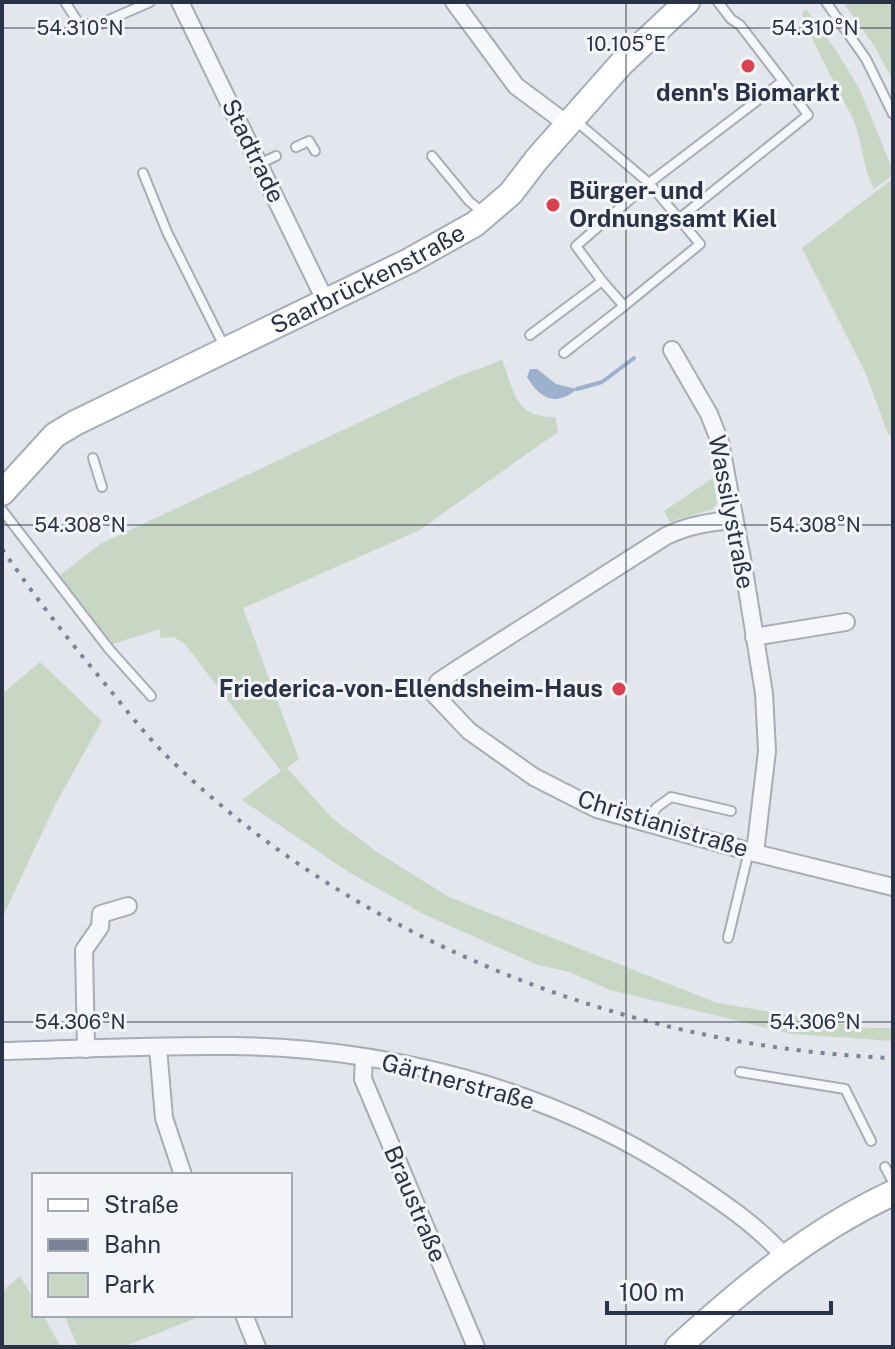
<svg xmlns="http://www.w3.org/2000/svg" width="895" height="1349" viewBox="0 0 895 1349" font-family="'Public Sans',sans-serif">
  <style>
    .green { fill: #c7d7c4 }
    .water { fill: #9cb1ce }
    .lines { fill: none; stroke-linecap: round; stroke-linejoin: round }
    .stream { stroke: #9cb1ce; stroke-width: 4 }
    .lane-casing { stroke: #a7acb7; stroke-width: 12 }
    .street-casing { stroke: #a7acb7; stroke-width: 20 }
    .secondary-casing { stroke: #a7acb7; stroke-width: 28 }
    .lane { stroke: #f6f7fa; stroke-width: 8 }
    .street { stroke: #f6f7fa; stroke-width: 16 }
    .secondary { stroke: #fff; stroke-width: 24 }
    .rail { stroke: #7b8497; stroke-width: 4; stroke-dasharray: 4 8; stroke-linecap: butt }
    .ticks { fill: none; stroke: #293246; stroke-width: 2; stroke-opacity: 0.45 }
    .poi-dot { fill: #d9414e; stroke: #f3f5f9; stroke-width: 3 }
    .labels { text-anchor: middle; stroke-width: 6; stroke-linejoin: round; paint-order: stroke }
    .poi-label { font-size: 24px; font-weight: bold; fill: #293246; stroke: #f3f5f9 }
    .street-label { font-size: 24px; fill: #293246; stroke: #f3f5f9 }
    .ticks-label { font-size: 20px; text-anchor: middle; fill: #293246; stroke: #f3f5f9; stroke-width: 6; stroke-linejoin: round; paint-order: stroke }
  </style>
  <rect width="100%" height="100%" fill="#e3e6ec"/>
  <g class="green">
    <polygon points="843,2 893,2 893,81 875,47"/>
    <path d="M806 9 837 52 860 90 893 171V175L874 189C862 167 863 142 853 119 836 84 815 50 802 13Z"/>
    <polygon points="890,181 893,186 893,441 886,429 866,374 802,248"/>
    <path d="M502 360C515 393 515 417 555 417L558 432 418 531 243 608 299 759 287 768 332 818 377 852 449 897 717 1003 867 1028H893V1041L792 1034 610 990 569 972 538 965 423 914 347 871 242 800 281 771 185 644 173 637 160 638V629L110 645 58 577 100 544 454 378Z"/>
    <polygon points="713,478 717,503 713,509 670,522 664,511"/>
    <polygon points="40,662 102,721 56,803 3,916 2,694"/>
    <polygon points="20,1276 34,1300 34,1315 43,1315 61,1347 2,1347 2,1292"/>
    <polygon points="64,1315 193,1315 194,1319 123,1347 78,1347"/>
  </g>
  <path class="water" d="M530 369H537L556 384 577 389C556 407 540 399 527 377Z"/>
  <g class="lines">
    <polyline class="stream" points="577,389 602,382 634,358"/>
    <g class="lane-casing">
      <g id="lane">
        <polyline points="65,2 78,22 95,26 150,2"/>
        <polyline points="718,2 731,19 740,25 783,81"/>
        <polyline points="826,2 866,59 893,114"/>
        <polyline points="576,121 649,183 700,244 624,306"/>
        <polyline points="296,147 309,141 315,151"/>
        <polyline points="432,156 469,201 482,212"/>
        <polyline points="259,164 276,156"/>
        <polyline points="143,173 167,232 225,348"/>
        <polyline points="530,335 602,281 576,246 649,183 783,81 808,115 680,218"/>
        <polyline points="564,353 624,306 602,281"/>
        <polyline points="93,458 102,487"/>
        <polyline points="2,510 109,649 151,696"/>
        <polyline points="649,823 656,808 671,797 731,811"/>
        <polyline points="728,938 749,851"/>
        <polyline points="740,1072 845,1089 871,1141"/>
        <polyline points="885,1167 893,1182"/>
      </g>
    </g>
    <g class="street-casing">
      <g id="street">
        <polyline points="180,2 325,300"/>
        <polyline points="454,2 516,86 567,124"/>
        <polyline points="672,350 709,414 720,442 743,564 764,693 767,751 755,853"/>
        <path d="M734 520C710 522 689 525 666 536L459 668 438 682 434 694 469 731 534 777 597 809 755 853 893 887"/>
        <polyline points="754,637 846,622"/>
        <polyline points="158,1047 164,1118 183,1175"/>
        <polyline points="86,1049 84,950 100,927 101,914 128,906"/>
        <path d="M2 1051C79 1049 155 1045 232 1046 388 1048 548 1088 680 1174 716 1198 755 1223 784 1256"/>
        <polyline points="364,1058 363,1079 476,1347"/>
        <polyline points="244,1315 257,1347"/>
      </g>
    </g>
    <g class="secondary-casing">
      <g id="secondary">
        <path id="s1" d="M2 493 55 435 75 423 409 261 475 224 511 193 537 159 621 64 687 2"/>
        <path d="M678 1347C744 1287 811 1231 893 1193"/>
      </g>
    </g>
    <use href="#lane" class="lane"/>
    <use href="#street" class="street"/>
    <use href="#secondary" class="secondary"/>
    <path class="rail" d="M2 549C33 594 66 637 101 679 125 708 148 739 176 765 364 945 635 1048 893 1058"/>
  </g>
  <path class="ticks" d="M626 2V1347M2 28H893M2 525H893M2 1022H893"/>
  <g class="poi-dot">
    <circle cx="748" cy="66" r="8"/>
    <circle cx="553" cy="205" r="8"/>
    <circle cx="619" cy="689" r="8"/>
  </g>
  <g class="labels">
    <g class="poi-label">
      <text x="748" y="101">denn's Biomarkt</text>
      <text x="569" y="199" text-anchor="start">Bürger- und<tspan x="569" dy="28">Ordnungsamt Kiel</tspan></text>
      <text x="603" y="697" text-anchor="end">Friederica-von-Ellendsheim-Haus</text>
    </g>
    <g class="street-label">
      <text transform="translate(253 151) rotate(64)" y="8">Stadtrade</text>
      <text dy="8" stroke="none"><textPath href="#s1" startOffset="428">Saarbrückenstraße</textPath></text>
      <text transform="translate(731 512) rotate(79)" y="8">Wassilystraße</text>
      <text transform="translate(663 824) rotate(17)" y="8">Christianistraße</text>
      <text transform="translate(458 1082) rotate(15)" y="8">Gärtnerstraße</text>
      <text transform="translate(415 1204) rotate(67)" y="8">Braustraße</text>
    </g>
  </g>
  <g class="ticks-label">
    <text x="80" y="35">54.310°N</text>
    <text x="815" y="35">54.310°N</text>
    <text x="626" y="51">10.105°E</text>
    <text x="80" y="532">54.308°N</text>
    <text x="815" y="532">54.308°N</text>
    <text x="80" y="1029">54.306°N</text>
    <text x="815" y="1029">54.306°N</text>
  </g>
  <rect width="895" height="1349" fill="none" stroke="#293246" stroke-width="8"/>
  <rect x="32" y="1173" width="260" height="144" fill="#f3f5f9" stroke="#a2a7b1" stroke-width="2"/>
  <rect x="48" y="1199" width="40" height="12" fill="#ffffff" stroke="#a2a7b1" stroke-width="2"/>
  <text x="104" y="1213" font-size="24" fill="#293246">Straße</text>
  <rect x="48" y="1239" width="40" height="12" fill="#7b8497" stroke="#a2a7b1" stroke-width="2"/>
  <text x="104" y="1253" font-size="24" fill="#293246">Bahn</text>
  <rect x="48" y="1273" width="40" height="24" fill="#c7d7c4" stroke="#a2a7b1" stroke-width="2"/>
  <text x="104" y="1293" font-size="24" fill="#293246">Park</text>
  <path d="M607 1301v12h224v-12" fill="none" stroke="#293246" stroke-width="4"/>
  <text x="619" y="1301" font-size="24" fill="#293246" stroke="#f3f5f9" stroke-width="6" paint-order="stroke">100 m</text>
</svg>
